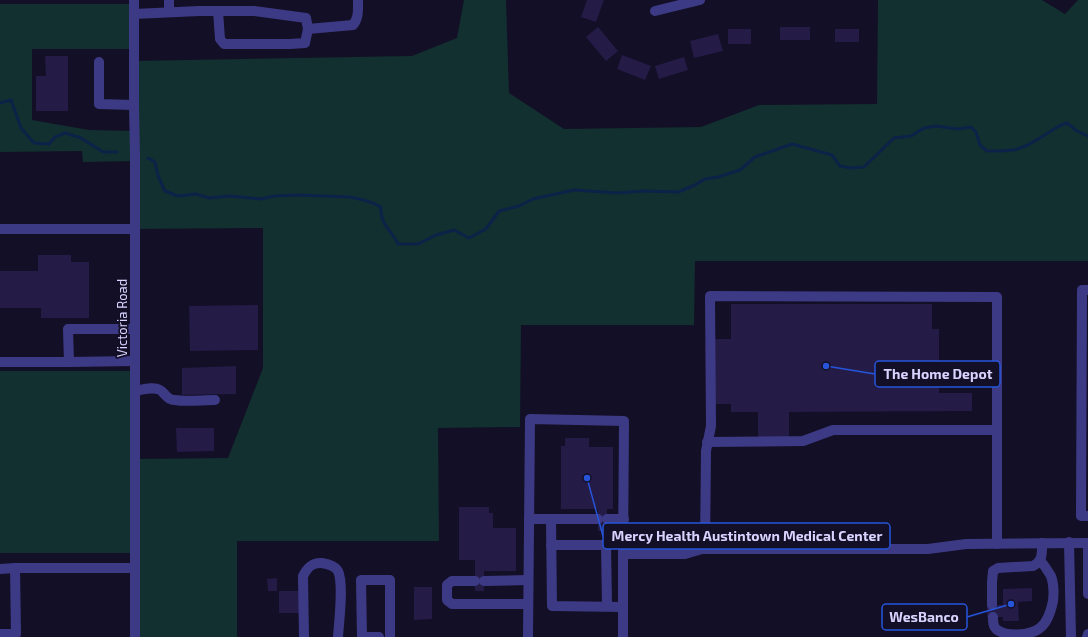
<svg xmlns="http://www.w3.org/2000/svg" width="1088" height="637" viewBox="0 0 1088 637" font-family="'Exo 2',sans-serif">
  <style>
    .green { fill: #12302f }
    .lines { fill: none; stroke-linecap: round; stroke-linejoin: round }
    .stream { stroke: #0c2248; stroke-width: 3 }
    .building { fill: #241b47 }
    .minor { stroke: #3d3a85; stroke-width: 10 }
    .labels { text-anchor: middle; stroke-width: 3.5; stroke-linejoin: round; paint-order: stroke }
    .street-label { font-size: 13px; fill: #d9d4ff; stroke: #130f26 }
    .leader { fill: none; stroke: #2655da; stroke-width: 1.5 }
    .callout-dot { fill: #2655da; stroke: #130f26; stroke-width: 1.5 }
    .callout { fill: #130f26; stroke: #2655da; stroke-width: 1.5 }
    .callout-label { font-size: 14px; text-anchor: middle; font-weight: bold; fill: #d9d4ff }
  </style>
  <rect width="100%" height="100%" fill="#130f26"/>
  <polygon class="green" points="464,0 506,0 509,93 564,129 701,127 759,105 877,104 878,0 1042,0 1065,14 1078,0 1088,0 1088,261 695,261 694,325 521,325 520,427 438,428 439,541 237,541 237,637 135,637 135,553 0,553 0,371 135,371 135,459 228,458 263,368 263,228 135,229 135,161 83,162 82,151 0,152 0,4 134,4 134,49 32,49 32,120 89,130 134,131 134,61 412,56 457,38"/>
  <g class="lines">
    <g class="stream">
      <polyline points="0,103 11,100 21,128 34,143 49,144 55,137 65,133 81,138 103,152 117,152"/>
      <path d="M148 158 155 162 158 176 165 191 178 196 196 194 209 198 230 196 261 199 274 196 297 195 350 197C361 199 371 201 381 207 380 225 390 228 398 244H418L436 235 454 230 469 238 486 229 499 211 519 206 533 199 574 190 617 193 644 191 678 192 695 185 705 179 718 177 740 170 755 157 792 144 832 155 840 166 851 168 864 167 894 138 911 136 924 128 936 126 958 129 971 127 976 132 980 145 987 151H1000L1014 150 1028 145 1040 138 1059 126 1067 123 1077 131 1088 136"/>
    </g>
  </g>
  <g class="building">
    <polygon points="587,0 604,0 596,22 581,17"/>
    <polygon points="598,27 618,51 606,61 586,37"/>
    <rect x="780" y="27" width="30" height="13"/>
    <rect x="728" y="29" width="23" height="15"/>
    <rect x="835" y="29" width="24" height="13"/>
    <polygon points="718,34 723,51 694,58 690,41"/>
    <polygon points="622,55 651,66 645,80 617,69"/>
    <polygon points="45,56 68,56 68,111 36,111 36,76 46,76"/>
    <polygon points="684,57 688,70 659,79 655,66"/>
    <polygon points="38,255 71,255 71,262 89,262 89,318 41,318 41,308 0,308 0,271 38,271"/>
    <polygon points="731,304 932,304 932,329 939,329 939,393 972,393 972,411 789,412 789,437 758,437 758,412 731,412 731,404 713,404 713,339 731,339"/>
    <polygon points="258,305 258,350 190,351 189,306"/>
    <polygon points="236,366 236,394 182,395 182,368"/>
    <polygon points="176,428 214,428 214,451 177,452"/>
    <polygon points="565,438 589,438 589,447 613,447 613,509 607,509 607,531 598,531 598,509 561,509 561,446 565,446"/>
    <polygon points="459,507 489,507 489,513 493,513 493,528 516,528 516,571 484,571 484,591 475,591 475,560 459,560"/>
    <polygon points="277,578 277,591 268,591 267,579"/>
    <polygon points="414,587 432,587 432,619 414,620"/>
    <polygon points="1032,588 1032,601 1018,602 1019,621 1003,621 1003,617 987,617 987,605 1003,605 1003,589"/>
    <rect x="279" y="591" width="20" height="22"/>
  </g>
  <g class="lines">
    <g class="minor">
      <polyline points="134,0 134,105 135,155 135,637"/>
      <polyline points="169,0 169,12"/>
      <polyline points="218,11 220,39 224,44 290,44 305,43 308,29"/>
      <polyline points="655,11 700,0"/>
      <path d="M134 14 199 11H254L306 18 308 29 353 25C359 18 358 9 358 0"/>
      <polyline points="99,62 99,104 134,105"/>
      <polyline points="0,229 135,229"/>
      <polyline points="1088,290 1082,290 1081,516 1088,516"/>
      <polyline points="135,329 68,329 69,362 135,361"/>
      <polyline points="0,362 69,362"/>
      <path d="M135 391C142 390 153 386 160 390 165 393 167 400 174 400 187 402 202 400 215 400"/>
      <polyline points="707,442 803,441 833,430 997,430"/>
      <polyline points="529,519 598,519"/>
      <polyline points="551,519 552,606 623,607"/>
      <polyline points="607,519 624,519"/>
      <polyline points="1069,542 1071,637"/>
      <polyline points="1088,543 1088,594"/>
      <polyline points="551,545 606,545 607,606"/>
      <polyline points="705,549 706,451 711,426 710,296 997,297 997,544"/>
      <polyline points="0,569 15,568"/>
      <polyline points="475,581 452,581 447,585 447,600 452,604 528,604"/>
      <polyline points="484,581 528,580"/>
      <path d="M992 605V582L993 571 998 568 1033 566C1043 561 1042 553 1042 543"/>
      <path d="M993 617C993 622 993 626 996 629 1005 637 1030 636 1040 628 1048 622 1051 611 1053 601 1054 592 1054 584 1051 576 1048 571 1044 565 1040 560"/>
      <polyline points="0,634 16,634 15,568 135,568"/>
      <path d="M304 637 303 576C307 568 312 562 322 563 328 564 335 566 338 571 344 584 339 621 338 637"/>
      <polyline points="379,637 362,637 361,580 390,580 390,637"/>
      <polyline points="528,637 530,419 624,421 623,554"/>
      <polyline points="623,637 623,554 685,554 702,549 928,549 966,544 1088,543"/>
      <polyline points="1087,637 1088,634"/>
    </g>
  </g>
  <g class="labels">
    <g class="street-label">
      <text transform="translate(122 318) rotate(-90)" y="5">Victoria Road</text>
    </g>
  </g>
  <path class="leader" d="M826 366L875 374M587 478L603 536M1011 604L967 617"/>
  <g class="callout-dot">
    <circle cx="826" cy="366" r="4"/>
    <circle cx="587" cy="478" r="4"/>
    <circle cx="1011" cy="604" r="4"/>
  </g>
  <g class="callout">
    <rect x="875" y="361" width="125" height="26" rx="4"/>
    <rect x="603" y="523" width="287" height="26" rx="4"/>
    <rect x="882" y="604" width="85" height="26" rx="4"/>
  </g>
  <g class="callout-label">
    <text x="938" y="379">The Home Depot</text>
    <text x="747" y="541">Mercy Health Austintown Medical Center</text>
    <text x="924" y="622">WesBanco</text>
  </g>
</svg>
